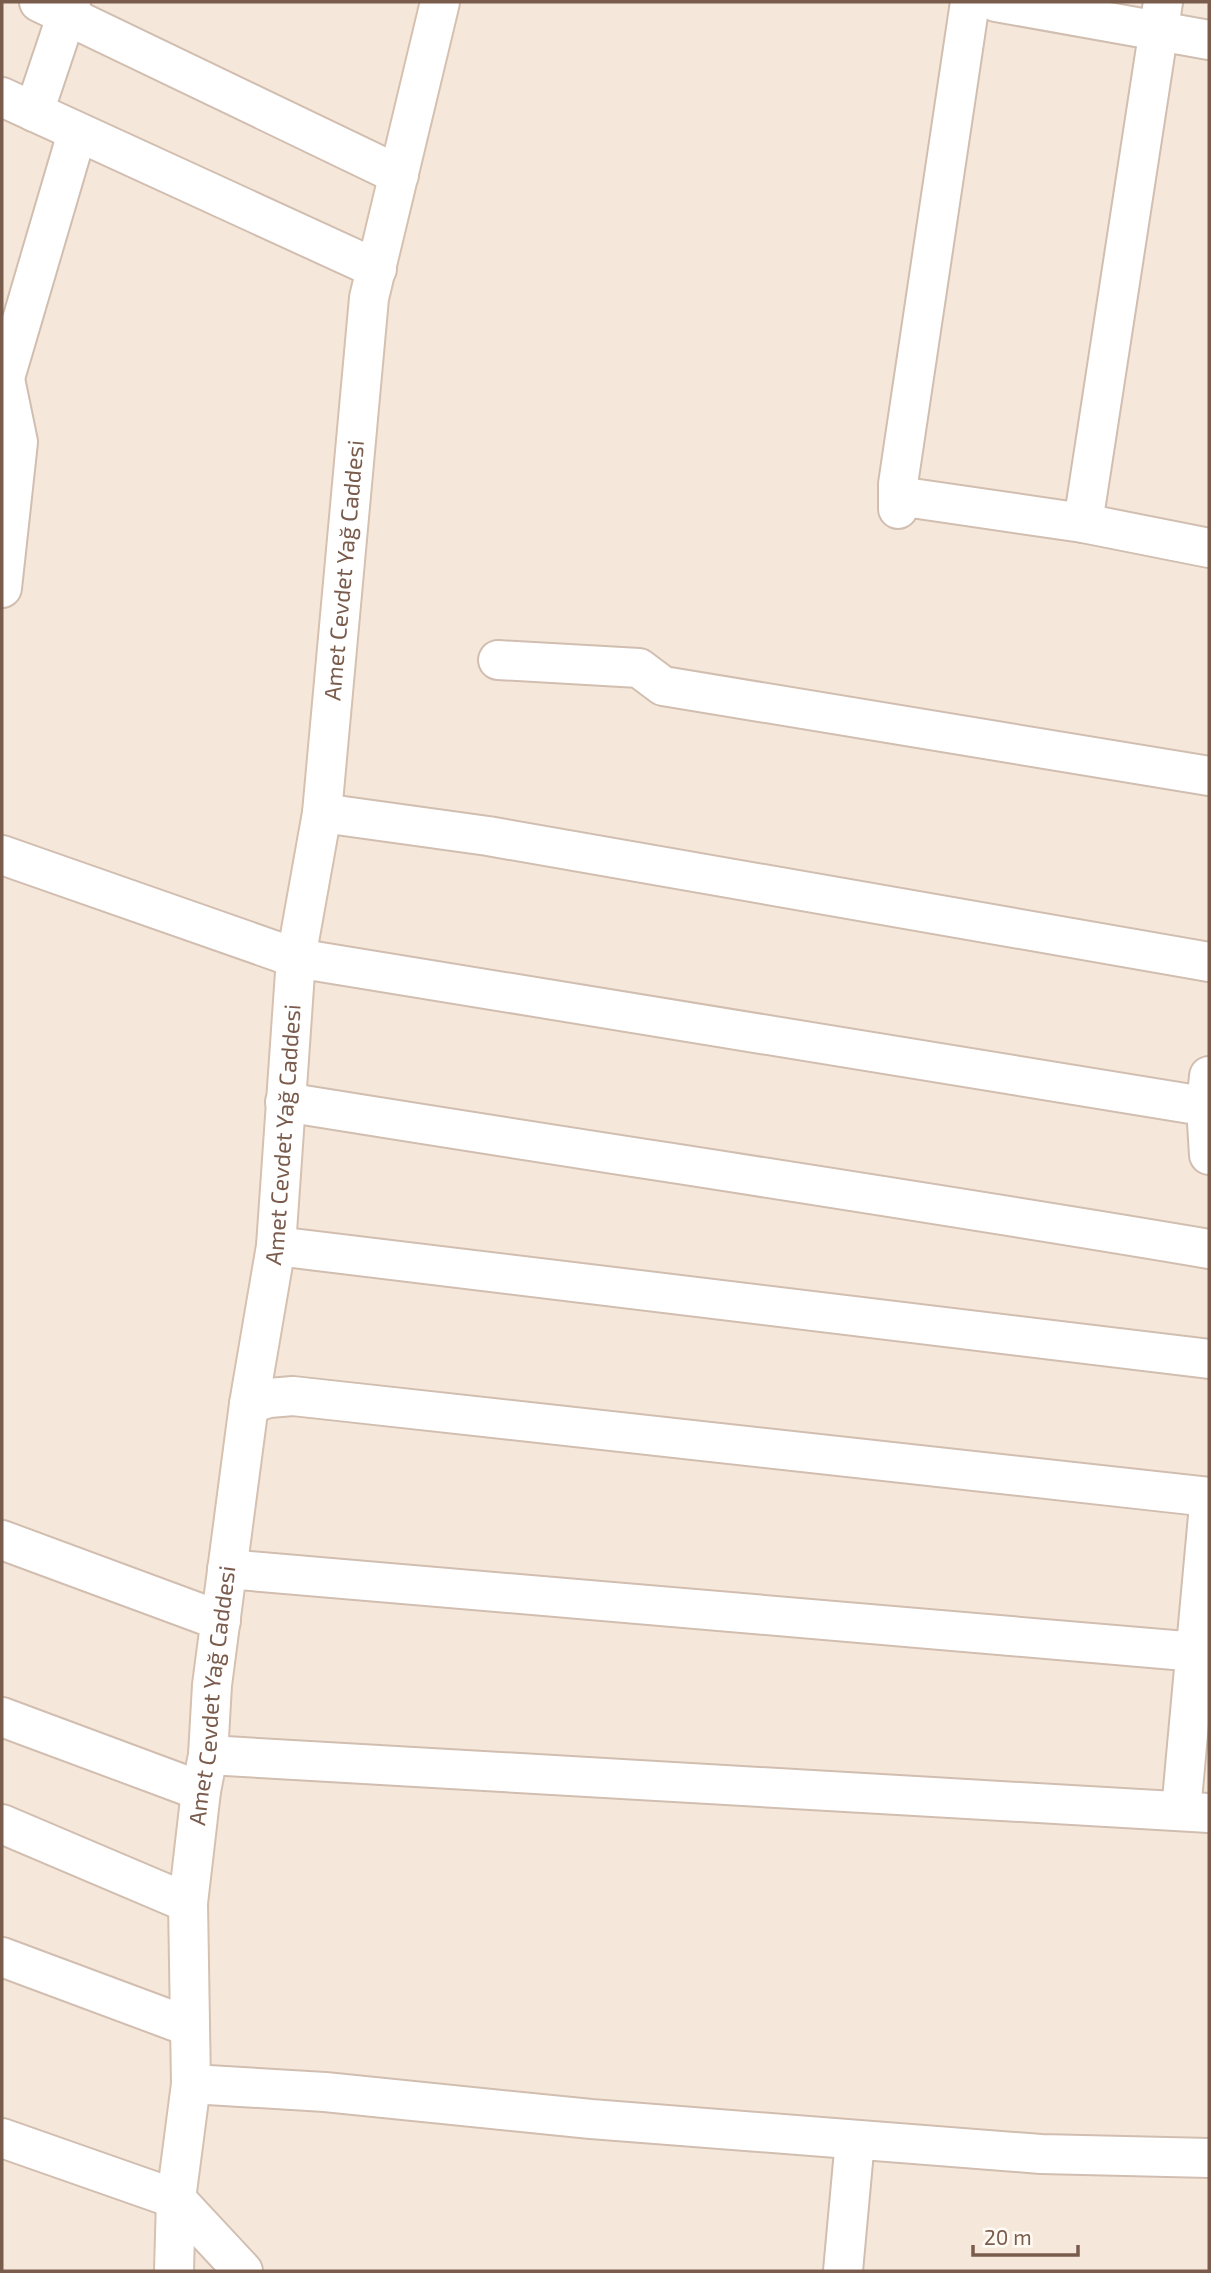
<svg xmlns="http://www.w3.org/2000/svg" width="1211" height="2273" viewBox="0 0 1211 2273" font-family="'Exo 2',sans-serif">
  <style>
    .residential { fill: #f5e8da }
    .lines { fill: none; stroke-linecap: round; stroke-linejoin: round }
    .street-casing { stroke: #d1beb0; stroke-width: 42 }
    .secondary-casing { stroke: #d6c0b0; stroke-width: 42 }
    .street { stroke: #fff; stroke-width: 38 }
    .secondary { stroke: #fff; stroke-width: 38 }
    .labels { text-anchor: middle; stroke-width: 5; stroke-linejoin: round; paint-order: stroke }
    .street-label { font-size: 23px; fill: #7a5c4d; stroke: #fffaf3 }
  </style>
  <rect width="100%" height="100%" fill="#fdf6ec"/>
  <rect class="residential" x="2" y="2" width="1207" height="2269"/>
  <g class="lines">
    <g class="street-casing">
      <g id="street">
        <polyline points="39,2 399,175"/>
        <polyline points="996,2 1209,40"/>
        <polyline points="2,97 377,269"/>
        <polyline points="34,112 71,2"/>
        <polyline points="2,377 5,379 18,442 2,588"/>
        <polyline points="2,388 77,133"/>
        <polyline points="898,496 1083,523 1209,548"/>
        <polyline points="898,509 898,484 970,2"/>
        <polyline points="1083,523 1163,2"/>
        <polyline points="498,660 639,668 663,686 1209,776"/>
        <polyline points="322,813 488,836 1209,962"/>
        <polyline points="2,855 296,958 1209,1107"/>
        <polyline points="1209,1076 1206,1107 1209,1155"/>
        <path d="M285 1102C593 1152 902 1197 1209 1249"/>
        <polyline points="276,1246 1209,1359"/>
        <polyline points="249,1404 269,1398 293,1396 1209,1497"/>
        <polyline points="2,1540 221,1621"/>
        <polyline points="227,1569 1209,1653"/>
        <polyline points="2,1717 201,1791"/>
        <polyline points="208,1755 1209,1813"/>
        <polyline points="1181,1811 1209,1505"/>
        <polyline points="2,1824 188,1903"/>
        <polyline points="2,1957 190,2027"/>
        <polyline points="191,2084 325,2092 591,2119 1041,2154 1209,2158"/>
        <polyline points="2,2138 176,2199 243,2271"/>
        <polyline points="843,2271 855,2140"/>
      </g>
    </g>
    <g class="secondary-casing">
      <g id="secondary">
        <path id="s1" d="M174 2271 176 2199 191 2084 188 1903 201 1791 208 1755 212 1685 249 1404 276 1246 296 958 322 813 369 298 440 2"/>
      </g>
    </g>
    <use href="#street" class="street"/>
    <use href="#secondary" class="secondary"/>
  </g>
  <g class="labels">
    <g class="street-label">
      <text dy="8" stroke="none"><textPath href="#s1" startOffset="1712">Amet Cevdet Yağ Caddesi</textPath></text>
      <text dy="8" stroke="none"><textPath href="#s1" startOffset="1144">Amet Cevdet Yağ Caddesi</textPath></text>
      <text dy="8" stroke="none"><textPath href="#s1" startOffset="578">Amet Cevdet Yağ Caddesi</textPath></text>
    </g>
  </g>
  <rect width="1211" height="2273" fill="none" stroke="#7a5c4d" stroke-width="7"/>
  <path d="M973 2245v10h105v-10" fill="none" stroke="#7a5c4d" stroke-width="3.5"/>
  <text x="984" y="2245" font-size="21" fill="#7a5c4d" stroke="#fffaf3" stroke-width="5" paint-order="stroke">20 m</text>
</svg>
